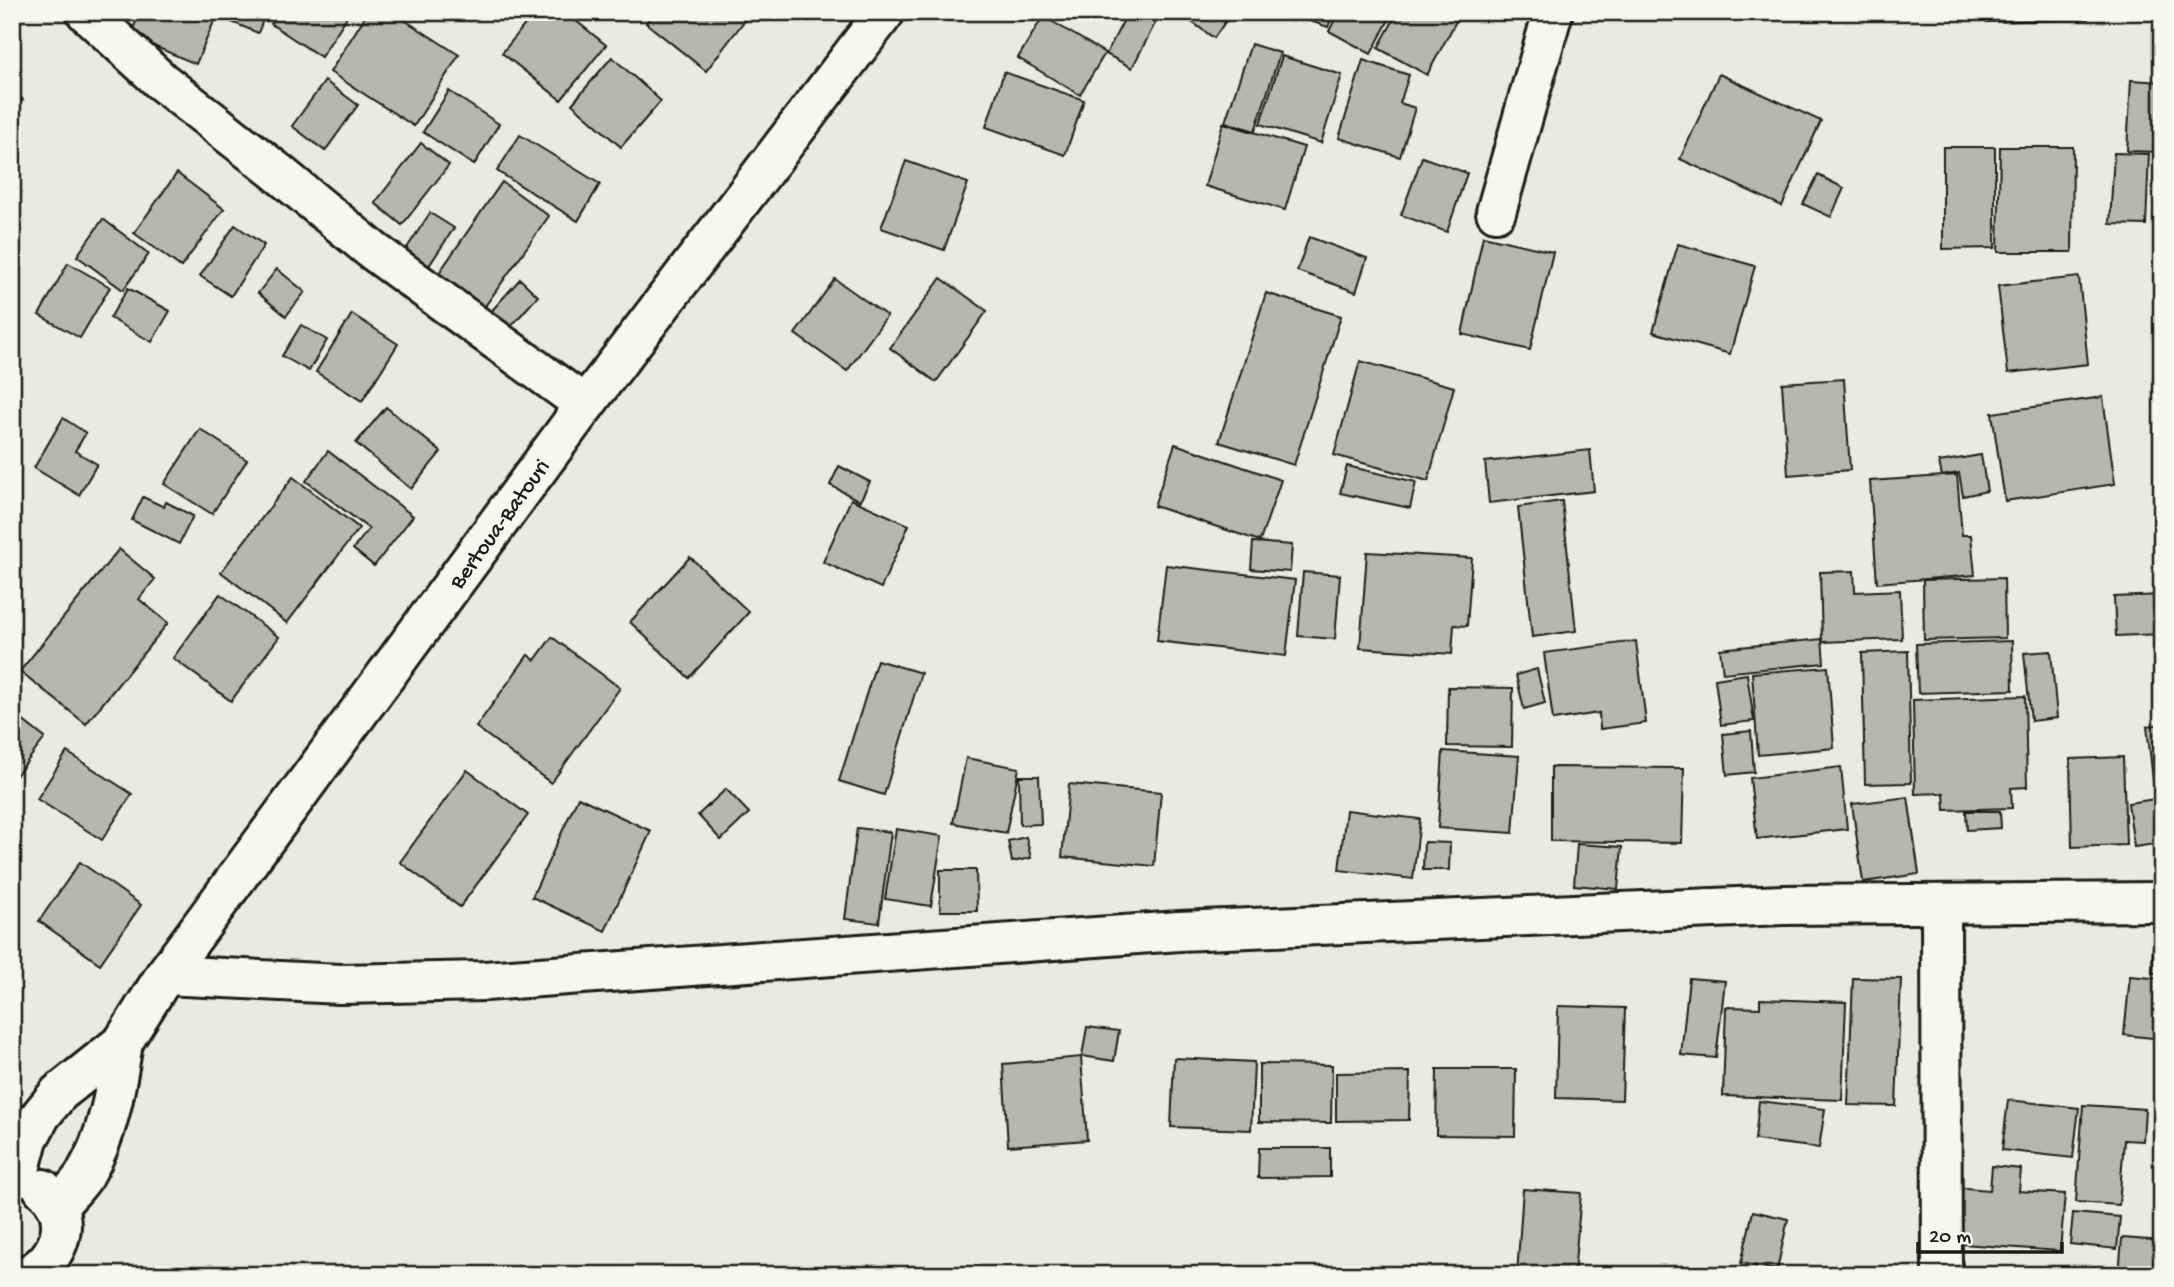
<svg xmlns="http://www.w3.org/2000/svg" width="2174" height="1287" viewBox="0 0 2174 1287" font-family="'Gochi Hand',sans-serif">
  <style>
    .building { fill: #b6b6b3; stroke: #1c1c1c; stroke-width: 2 }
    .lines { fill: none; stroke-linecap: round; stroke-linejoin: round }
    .minor-casing { stroke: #1c1c1c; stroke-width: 44 }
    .highway-casing { stroke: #1c1c1c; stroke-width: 44 }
    .minor { stroke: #f6f6f2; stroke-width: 38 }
    .highway { stroke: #f6f6f2; stroke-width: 38 }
    .labels { text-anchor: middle; stroke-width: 5; stroke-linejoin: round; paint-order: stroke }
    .street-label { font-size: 23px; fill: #1c1c1c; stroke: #f6f6f2 }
  </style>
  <rect width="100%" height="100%" fill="#e9e9e5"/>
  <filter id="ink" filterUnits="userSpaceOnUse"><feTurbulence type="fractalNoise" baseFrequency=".0143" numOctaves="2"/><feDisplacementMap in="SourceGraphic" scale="14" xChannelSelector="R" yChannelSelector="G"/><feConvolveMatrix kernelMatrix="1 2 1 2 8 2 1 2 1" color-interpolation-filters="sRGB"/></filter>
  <g filter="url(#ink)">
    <g class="building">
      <polygon points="140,12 218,12 196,64 130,36"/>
      <polygon points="224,12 266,12 258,33 222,18"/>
      <polygon points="279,12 350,12 321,57 271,24"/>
      <polygon points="368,12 392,12 459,55 414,126 330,72"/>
      <polygon points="535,12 565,12 606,45 561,100 502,53"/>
      <polygon points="655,12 751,12 706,71 646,23"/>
      <polygon points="1128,12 1152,12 1159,16 1132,68 1106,54"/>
      <polygon points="1178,12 1232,12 1214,38"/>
      <polygon points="1303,12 1334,12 1328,27 1301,18"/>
      <polygon points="1339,12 1393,12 1371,54 1329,31"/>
      <polygon points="1398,12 1461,12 1427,75 1378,48"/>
      <polygon points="1987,12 2088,12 2088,19 1987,22"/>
      <polygon points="1043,16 1105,53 1080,95 1018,58"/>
      <polygon points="1251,44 1280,53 1255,131 1225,122"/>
      <polygon points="1282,56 1342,75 1321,143 1260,124"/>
      <polygon points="612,57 661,101 621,147 572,104"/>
      <polygon points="1363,60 1409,75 1400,103 1415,108 1400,157 1339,138"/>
      <polygon points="1004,72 1084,100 1065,155 986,127"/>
      <polygon points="1719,74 1821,121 1782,206 1680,159"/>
      <polygon points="2131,80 2162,82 2162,152 2127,151"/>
      <polygon points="325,81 358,105 325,151 292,126"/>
      <polygon points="12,87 23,100 12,109"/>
      <polygon points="449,91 499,124 474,165 423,132"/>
      <polygon points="1223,123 1304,147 1285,210 1205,186"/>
      <polygon points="520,135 600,184 578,221 497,171"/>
      <polygon points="421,143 449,165 402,225 375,203"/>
      <polygon points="1943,147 1995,147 1995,248 1943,249"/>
      <polygon points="2000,147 2073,147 2072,252 1998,252"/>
      <polygon points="2114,153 2149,154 2146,225 2110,224"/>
      <polygon points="1422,157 1467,173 1447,232 1401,215"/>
      <polygon points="906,161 968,183 944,250 881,228"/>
      <polygon points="177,173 224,209 181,267 134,233"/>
      <polygon points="1818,175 1844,188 1831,217 1803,204"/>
      <polygon points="502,182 549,216 478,316 432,283"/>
      <polygon points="430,213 454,228 415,287 391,272"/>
      <polygon points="103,219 149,254 123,290 77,256"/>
      <polygon points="235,225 264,245 231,296 200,276"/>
      <polygon points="1483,236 1553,252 1530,350 1462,334"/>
      <polygon points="1309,237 1367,258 1356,292 1297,271"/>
      <polygon points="1678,244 1755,266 1730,354 1653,332"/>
      <polygon points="68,263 110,287 80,338 39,315"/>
      <polygon points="277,269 305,292 286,316 258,293"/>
      <polygon points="2079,277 2088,364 2008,373 1998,286"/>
      <polygon points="941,278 987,311 936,382 890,348"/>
      <polygon points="520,279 538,296 507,331 488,315"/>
      <polygon points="835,279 887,316 847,371 795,334"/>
      <polygon points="128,288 170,311 152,342 110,318"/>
      <polygon points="1266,293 1341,316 1294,465 1219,442"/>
      <polygon points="352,314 398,344 362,401 316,372"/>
      <polygon points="301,325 327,340 309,371 282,356"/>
      <polygon points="1360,361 1454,387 1428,481 1334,455"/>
      <polygon points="1844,379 1850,470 1788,475 1782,383"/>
      <polygon points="2103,397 2115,484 2005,501 1992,413"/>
      <polygon points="386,407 441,452 411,489 356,443"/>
      <polygon points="63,418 86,433 75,451 97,464 79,495 34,468"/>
      <polygon points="200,429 247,460 212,514 164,484"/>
      <polygon points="1175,444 1281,480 1260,541 1154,506"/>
      <polygon points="1590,450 1594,491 1489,503 1485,462"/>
      <polygon points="328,451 413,516 374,566 353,549 369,529 306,481"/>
      <polygon points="1981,455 1987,491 1963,496 1959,473 1942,476 1939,462"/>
      <polygon points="839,466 870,482 860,501 830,485"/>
      <polygon points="1347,466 1416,482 1410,508 1340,493"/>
      <polygon points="1957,475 1962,535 1971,535 1975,575 1877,583 1870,481"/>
      <polygon points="293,477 359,528 287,623 221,572"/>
      <polygon points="143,497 164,507 166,502 193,516 179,544 132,520"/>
      <polygon points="851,499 909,525 881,588 823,562"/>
      <polygon points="1562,501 1576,631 1532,637 1518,507"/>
      <polygon points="1253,542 1292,545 1290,572 1251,569"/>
      <polygon points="119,549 155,579 139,599 168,623 86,724 20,671"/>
      <polygon points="1367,552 1472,558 1467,626 1454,625 1452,654 1360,648"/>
      <polygon points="690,557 749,612 689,678 630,622"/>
      <polygon points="1166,565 1295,580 1286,656 1157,641"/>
      <polygon points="1854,571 1855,592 1900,590 1902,639 1822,642 1820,572"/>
      <polygon points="1303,572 1340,575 1335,639 1298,636"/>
      <polygon points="2004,578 2005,638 1924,640 1923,580"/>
      <polygon points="220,594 279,637 231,701 173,658"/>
      <polygon points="2162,595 2162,634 2116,636 2114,597"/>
      <polygon points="552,637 620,688 551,783 476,727 528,655 535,660"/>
      <polygon points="1822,639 1824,663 1723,673 1720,649"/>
      <polygon points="1636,641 1646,723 1600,729 1599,713 1553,720 1544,653"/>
      <polygon points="2012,641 2013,690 1918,693 1916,644"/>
      <polygon points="1908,651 1911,783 1865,784 1862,653"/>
      <polygon points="2051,651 2057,718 2031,721 2024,653"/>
      <polygon points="877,660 921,673 884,795 839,781"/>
      <polygon points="1828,667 1834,748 1758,755 1752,673"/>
      <polygon points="1537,669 1545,703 1524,709 1516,675"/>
      <polygon points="1747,674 1754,721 1721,725 1715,679"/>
      <polygon points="1448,687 1513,688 1512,747 1447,746"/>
      <polygon points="2025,696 2027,787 2011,788 2012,808 1945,810 1944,793 1915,794 1913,700"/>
      <polygon points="12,712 45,738 12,781"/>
      <polygon points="2162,724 2162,780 2153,780 2147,726"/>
      <polygon points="1751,731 1754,772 1727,775 1723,734"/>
      <polygon points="1443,751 1519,756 1513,833 1438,828"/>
      <polygon points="67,752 132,794 102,840 37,799"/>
      <polygon points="2123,757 2126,845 2072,847 2070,759"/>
      <polygon points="966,758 1019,768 1006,833 953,823"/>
      <polygon points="1551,767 1684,768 1682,843 1551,841"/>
      <polygon points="1841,767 1847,829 1757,839 1750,778"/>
      <polygon points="467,770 528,815 460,907 400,862"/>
      <polygon points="1019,776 1039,776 1041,824 1020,825"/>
      <polygon points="1069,784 1161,792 1154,866 1062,857"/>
      <polygon points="726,789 749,813 721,840 698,815"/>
      <polygon points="578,797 651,831 605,931 532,897"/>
      <polygon points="1908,797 1919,874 1863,882 1852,804"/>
      <polygon points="2162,798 2162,843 2134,847 2128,803"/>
      <polygon points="1346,810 1420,819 1413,879 1339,870"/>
      <polygon points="1966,811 2000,811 2001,828 1967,830"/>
      <polygon points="857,828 891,832 879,923 845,919"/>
      <polygon points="896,829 942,836 931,906 885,899"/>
      <polygon points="1026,837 1031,858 1012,862 1008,841"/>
      <polygon points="1424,842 1450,843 1449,870 1423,870"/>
      <polygon points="1577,844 1622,847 1618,889 1574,885"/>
      <polygon points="80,862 141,905 100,964 39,921"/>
      <polygon points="940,870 976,870 977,911 940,911"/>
      <polygon points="2153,948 2162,948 2162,973 2152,973"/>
      <polygon points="2130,976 2162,979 2162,1039 2124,1035"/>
      <polygon points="1689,978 1725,981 1716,1058 1681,1055"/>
      <polygon points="1853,978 1901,979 1896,1106 1848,1105"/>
      <polygon points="1760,999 1846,1002 1842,1100 1723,1096 1726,1007 1760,1008"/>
      <polygon points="1558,1006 1625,1008 1622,1100 1556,1098"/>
      <polygon points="1087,1027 1119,1031 1114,1061 1082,1056"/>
      <polygon points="1081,1057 1087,1140 1008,1146 1003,1064"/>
      <polygon points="1174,1058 1254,1062 1251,1130 1171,1127"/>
      <polygon points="1259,1064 1332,1065 1331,1123 1259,1122"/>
      <polygon points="1437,1069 1516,1069 1515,1136 1436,1135"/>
      <polygon points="1410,1072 1409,1120 1336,1121 1336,1073"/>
      <polygon points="2008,1100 2079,1108 2073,1158 2002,1150"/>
      <polygon points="1759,1101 1825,1109 1819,1148 1755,1140"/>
      <polygon points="2083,1105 2145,1109 2143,1141 2124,1140 2119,1205 2076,1202"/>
      <polygon points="1259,1148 1330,1148 1330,1177 1258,1178"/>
      <polygon points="1992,1166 2021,1169 2019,1191 2065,1194 2060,1251 1949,1243 1954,1187 1990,1190"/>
      <polygon points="1523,1189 1581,1193 1574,1275 1517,1275"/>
      <polygon points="1753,1211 1788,1219 1777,1270 1741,1263"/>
      <polygon points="2073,1213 2120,1217 2117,1249 2070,1244"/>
      <polygon points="2122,1238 2162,1241 2162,1275 2119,1275"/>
    </g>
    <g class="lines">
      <g class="minor-casing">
        <g id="minor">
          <polyline points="86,12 161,81 276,171 372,250 585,405"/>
          <polyline points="1496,212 1553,12"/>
          <polyline points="1941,904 1942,1275"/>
          <polyline points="165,975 340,984 485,981 1179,931 1783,905 2162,902"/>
        </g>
      </g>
      <g class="highway-casing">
        <g id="highway">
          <polyline points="18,1177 28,1139 41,1115 59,1093 123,1042 165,975 585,405 885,12"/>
          <path d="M57 1207C66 1196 78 1186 85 1174 109 1134 116 1087 123 1042"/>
          <path d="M27 1275C61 1260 75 1214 43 1189"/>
        </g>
      </g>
      <use href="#minor" class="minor"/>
      <use href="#highway" class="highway"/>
    </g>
  </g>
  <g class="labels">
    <g class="street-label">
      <text transform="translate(498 523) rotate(-54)" y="8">Bertoua-Batouri</text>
    </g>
  </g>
  <rect width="2174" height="1287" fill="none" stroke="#f6f6f2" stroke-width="42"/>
  <rect x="21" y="21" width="2132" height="1245" fill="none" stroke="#1c1c1c" stroke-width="2.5" filter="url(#ink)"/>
  <path d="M1918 1242v10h144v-10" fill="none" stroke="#1c1c1c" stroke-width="3.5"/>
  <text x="1929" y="1242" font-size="21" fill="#1c1c1c" stroke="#f6f6f2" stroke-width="5" paint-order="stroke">20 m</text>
</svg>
